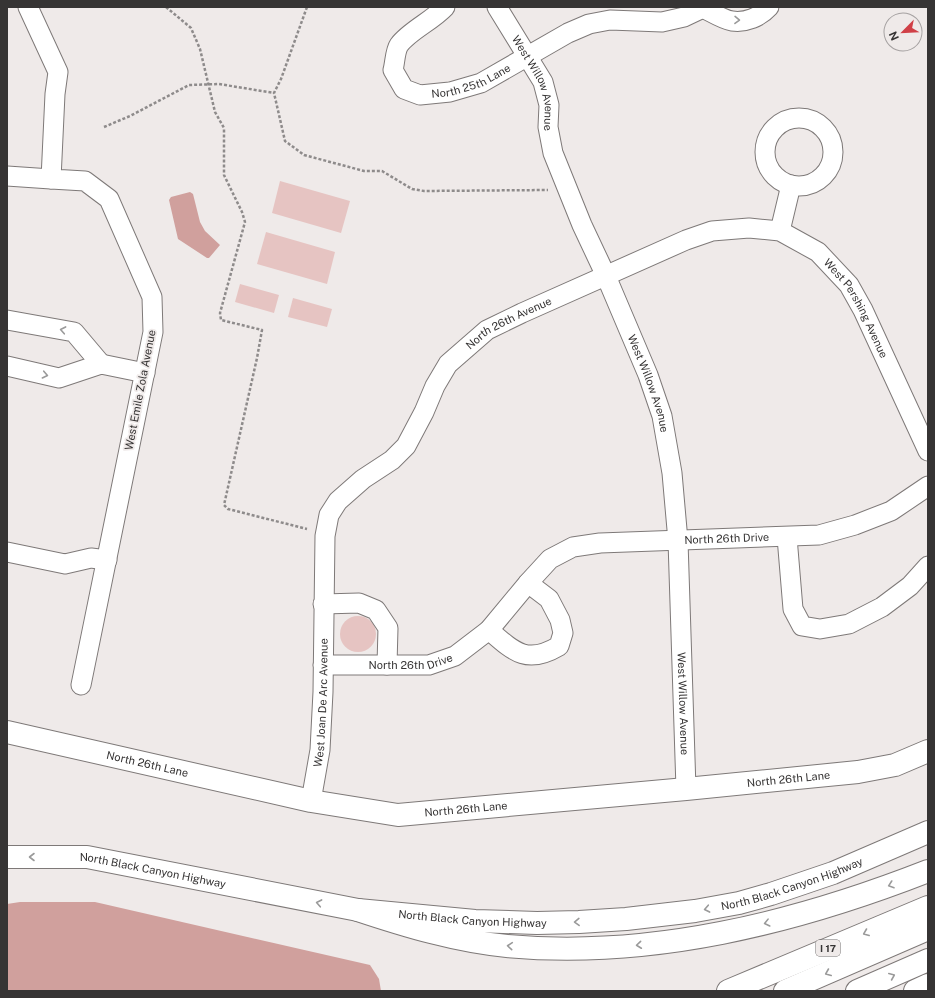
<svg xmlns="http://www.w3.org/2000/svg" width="935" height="998" viewBox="0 0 935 998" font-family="'Public Sans',sans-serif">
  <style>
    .green { fill: #e6c4c2 }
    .water { fill: #d0a09d }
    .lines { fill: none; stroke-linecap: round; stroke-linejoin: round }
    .minor-casing { stroke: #7e7978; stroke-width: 21 }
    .tertiary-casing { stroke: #7e7978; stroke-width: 24 }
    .secondary-casing { stroke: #7e7978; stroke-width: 24 }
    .motorway-casing { stroke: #7e7978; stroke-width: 24 }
    .path { stroke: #8e8b8b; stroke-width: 2.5; stroke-dasharray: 3 2; stroke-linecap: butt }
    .minor { stroke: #fff; stroke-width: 19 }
    .tertiary { stroke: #fff; stroke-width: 22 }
    .secondary { stroke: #fff; stroke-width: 22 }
    .motorway { stroke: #fff; stroke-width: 22 }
    .oneway { stroke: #9a9a9a }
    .labels { text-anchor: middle; stroke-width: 3.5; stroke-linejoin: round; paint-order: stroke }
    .shield { fill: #efeae9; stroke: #6e6b6a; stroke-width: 1 }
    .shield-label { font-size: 10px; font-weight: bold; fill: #363434 }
    .street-label { font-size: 11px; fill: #363434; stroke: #efeae9 }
  </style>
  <rect width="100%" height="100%" fill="#efeae9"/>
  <g class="green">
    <polygon points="280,181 350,201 341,233 272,213"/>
    <polygon points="266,232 335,252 327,284 257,264"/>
    <polygon points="240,284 279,295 274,313 235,302"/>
    <polygon points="293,298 332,309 327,327 288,317"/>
    <circle cx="358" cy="634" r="18"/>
  </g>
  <g class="water">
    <polygon points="190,192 193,194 200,222 205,231 220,245 209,258 207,258 178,239 169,200 171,197"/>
    <polygon points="20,902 95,902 370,965 379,979 381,991 7,991 7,904"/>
  </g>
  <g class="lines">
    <g class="minor-casing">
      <g id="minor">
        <polyline points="28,7 58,72 55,94 51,179 85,181 109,199 152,297 153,332 81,685"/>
        <path id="s1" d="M445 7C432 21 409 31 399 45 395 51 395 63 393 70L404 89 420 95 450 92 481 83 568 33 589 24 610 20 662 22 684 17 703 8"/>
        <path id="s2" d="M497 7 543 82 549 105 548 127 553 153 582 225 606 276 648 375 662 416 672 473 678 541 686 789"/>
        <path d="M703 8C711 12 724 20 732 21 746 23 760 17 769 7"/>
        <circle cx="799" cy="152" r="34"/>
        <polyline points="7,176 51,179"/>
        <polyline points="780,231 791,185"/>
        <polyline points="7,320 74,332 101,364"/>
        <polyline points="7,366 59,378 101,364 145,373"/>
        <polyline points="787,537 793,609 802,626 820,629 849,624 882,607 910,586 928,566"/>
        <polyline points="7,552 65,564 91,558 107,560"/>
        <polyline points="323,604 359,603 376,610 388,628 387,665"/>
        <path d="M489 630C514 652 527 665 559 646L563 633 560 620 549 599 528 583"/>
        <path id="s3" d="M323 665H429L455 656 489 630 528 583 550 559 573 547 600 543 819 535 855 525 891 511 928 486"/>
        <path id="s4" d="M311 801 320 750 323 692 325 536 329 515 338 501 363 479 392 460 406 446 424 412 435 386 448 364 487 330 522 313 686 240 712 231 749 228 780 231 818 252 849 285 863 310 928 451"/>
      </g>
    </g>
    <g class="tertiary-casing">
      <g id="tertiary">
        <path id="s5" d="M7 732 311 801 398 815 686 789 858 772 895 765 928 751"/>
      </g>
    </g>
    <g class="secondary-casing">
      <g id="secondary">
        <path id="s6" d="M7 857H87L358 910 475 921 537 923 579 922 626 919 695 911 739 903 771 894 833 873 928 832"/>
      </g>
    </g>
    <g class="motorway-casing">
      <g id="motorway">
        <path d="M358 910C406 926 456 941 507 946 651 959 795 923 928 871"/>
        <polyline points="728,991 928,907"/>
        <polyline points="785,991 928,929"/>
        <polyline points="857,991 928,960"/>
        <polyline points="915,991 928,985"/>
      </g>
    </g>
    <g class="path">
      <polyline points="166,7 191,28 200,49 215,112 224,128 224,175 242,212 245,222 220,313 221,320 262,330 257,358 224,505 228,509 307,529"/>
      <polyline points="307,7 281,79 274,93 285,141 304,155 364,171 382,171 412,189 424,191 548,190"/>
      <polyline points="104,127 130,116 189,85 219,84 274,93"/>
    </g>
    <use href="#minor" class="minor"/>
    <use href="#tertiary" class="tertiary"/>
    <use href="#secondary" class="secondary"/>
    <use href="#motorway" class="motorway"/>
  </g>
  <defs><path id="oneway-chevron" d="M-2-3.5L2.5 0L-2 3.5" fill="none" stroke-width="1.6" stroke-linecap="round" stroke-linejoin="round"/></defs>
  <g class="oneway">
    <use href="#oneway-chevron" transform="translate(737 20) rotate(1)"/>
    <use href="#oneway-chevron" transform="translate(63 330) rotate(-169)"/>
    <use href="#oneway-chevron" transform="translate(45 375) rotate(12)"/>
    <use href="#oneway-chevron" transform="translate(32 857) rotate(180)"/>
    <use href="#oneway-chevron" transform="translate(891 885) rotate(161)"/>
    <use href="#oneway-chevron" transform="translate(319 903) rotate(-169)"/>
    <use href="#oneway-chevron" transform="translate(707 909) rotate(169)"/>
    <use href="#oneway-chevron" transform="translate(577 922) rotate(178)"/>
    <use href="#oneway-chevron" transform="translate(767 923) rotate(166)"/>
    <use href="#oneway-chevron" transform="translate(866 933) rotate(158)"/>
    <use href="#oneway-chevron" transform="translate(639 945) rotate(174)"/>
    <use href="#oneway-chevron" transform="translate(510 946) rotate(-175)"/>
    <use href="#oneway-chevron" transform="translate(828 973) rotate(157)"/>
    <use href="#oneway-chevron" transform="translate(892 976) rotate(-23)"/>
  </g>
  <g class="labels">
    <rect class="shield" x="816" y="940" width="24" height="16" rx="3"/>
    <g class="shield-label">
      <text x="828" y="952">I 17</text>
    </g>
    <g class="street-label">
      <text dy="4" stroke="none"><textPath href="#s1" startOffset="178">North 25th Lane</textPath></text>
      <text dy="4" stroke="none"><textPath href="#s2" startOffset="86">West Willow Avenue</textPath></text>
      <text dy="4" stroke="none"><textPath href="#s4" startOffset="962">West Pershing Avenue</textPath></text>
      <text dy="4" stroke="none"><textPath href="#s4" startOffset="558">North 26th Avenue</textPath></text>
      <text dy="4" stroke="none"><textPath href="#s2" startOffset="410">West Willow Avenue</textPath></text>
      <text transform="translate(140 390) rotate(-79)" y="4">West Emile Zola Avenue</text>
      <text dy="4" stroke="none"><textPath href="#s3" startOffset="450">North 26th Drive</textPath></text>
      <text dy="4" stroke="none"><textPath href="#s3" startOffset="88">North 26th Drive</textPath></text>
      <text dy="4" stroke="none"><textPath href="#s4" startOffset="99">West Joan De Arc Avenue</textPath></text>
      <text dy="4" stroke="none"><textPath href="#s2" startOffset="734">West Willow Avenue</textPath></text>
      <text dy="4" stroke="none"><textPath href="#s5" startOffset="144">North 26th Lane</textPath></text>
      <text dy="4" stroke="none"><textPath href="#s5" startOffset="792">North 26th Lane</textPath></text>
      <text dy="4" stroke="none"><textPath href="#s5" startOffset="468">North 26th Lane</textPath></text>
      <text dy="4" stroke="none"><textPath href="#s6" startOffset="147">North Black Canyon Highway</textPath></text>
      <text dy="4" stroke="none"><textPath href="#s6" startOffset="795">North Black Canyon Highway</textPath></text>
      <text dy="4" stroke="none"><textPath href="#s6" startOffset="471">North Black Canyon Highway</textPath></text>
    </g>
  </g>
  <rect width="935" height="998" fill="none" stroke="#363434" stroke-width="16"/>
  <g transform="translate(903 32) rotate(246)"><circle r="19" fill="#efeae9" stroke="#a5a1a1"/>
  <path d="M0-3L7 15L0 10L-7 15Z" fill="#d04047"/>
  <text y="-6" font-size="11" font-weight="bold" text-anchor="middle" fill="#363434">N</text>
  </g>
</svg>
